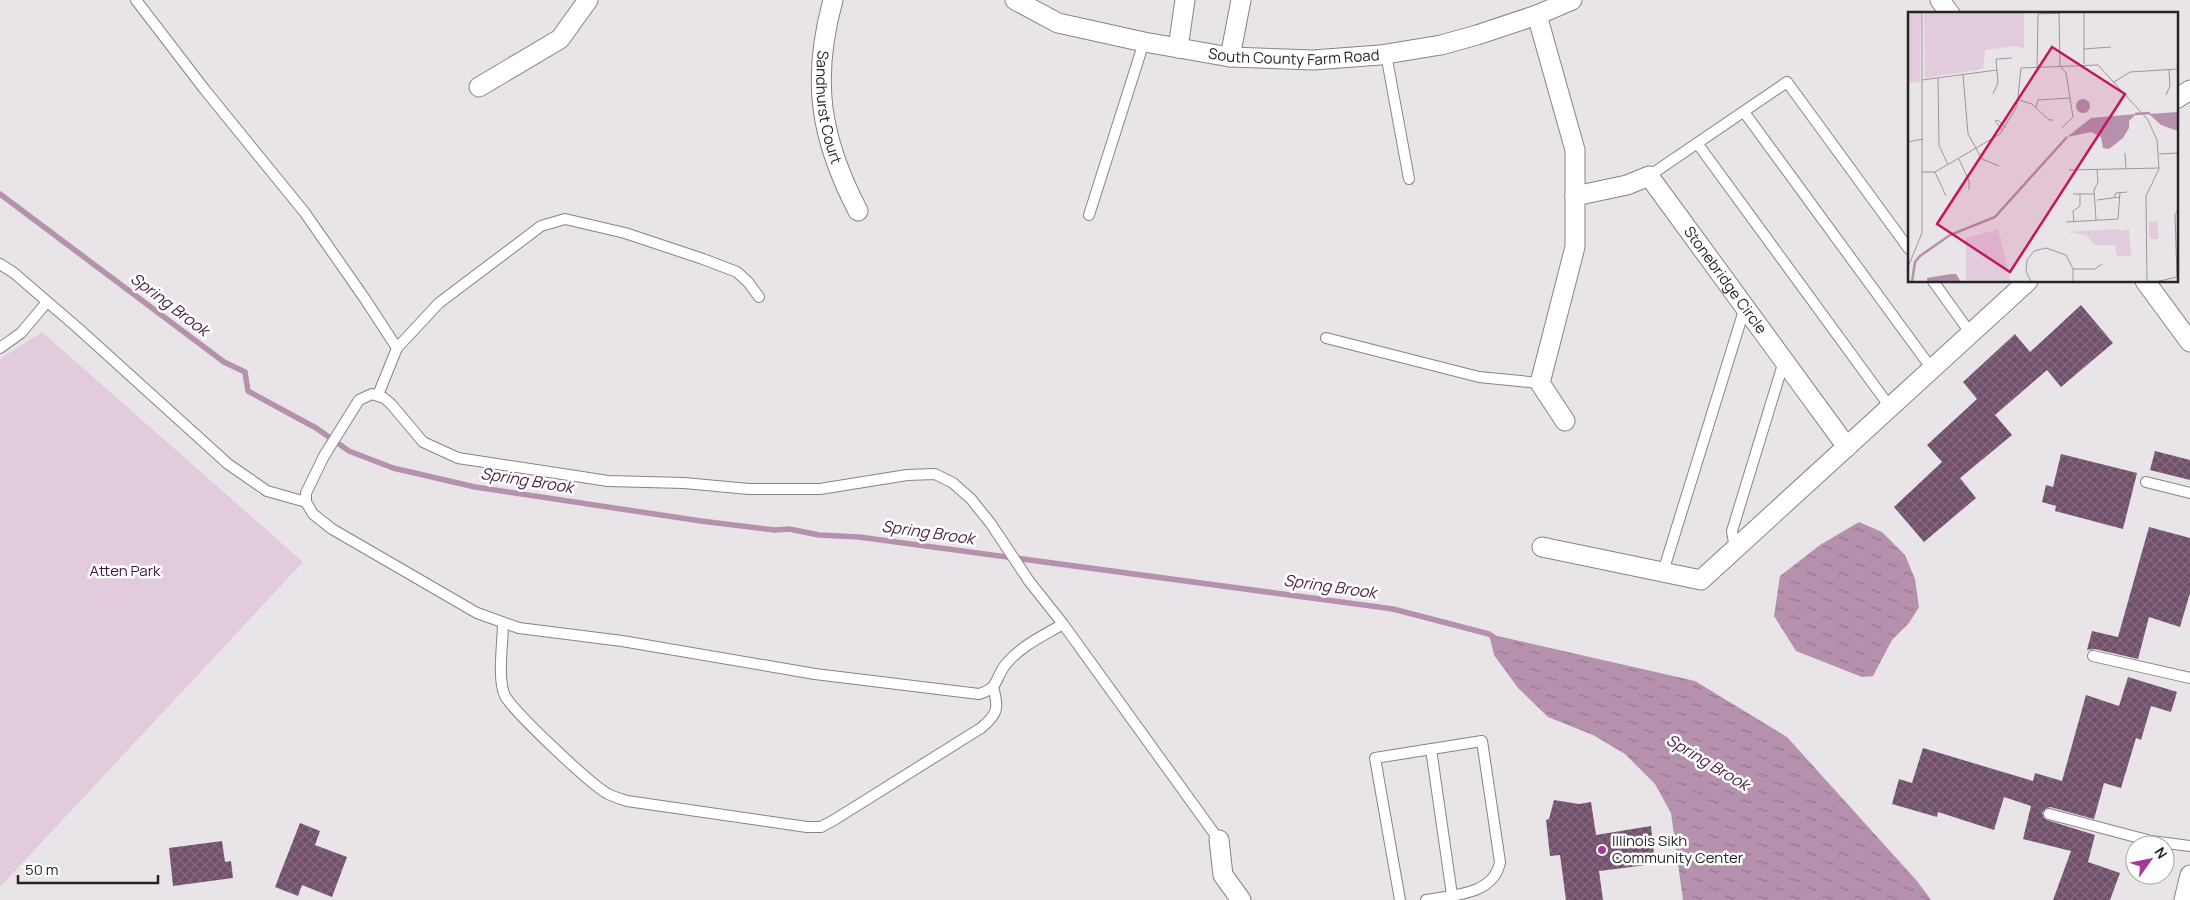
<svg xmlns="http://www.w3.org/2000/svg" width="2190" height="900" viewBox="0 0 2190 900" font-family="Manrope,sans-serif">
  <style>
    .park { fill: #e3cbde }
    .water { fill: url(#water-ripples) }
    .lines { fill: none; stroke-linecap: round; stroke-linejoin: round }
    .stream { stroke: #b591ad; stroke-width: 5.5 }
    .building { fill: url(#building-cross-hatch) }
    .lane-casing { stroke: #878386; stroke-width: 12 }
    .street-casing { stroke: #878386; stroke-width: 21 }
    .lane { stroke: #fff; stroke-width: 10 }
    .street { stroke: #fff; stroke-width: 19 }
    .poi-dot { fill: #a63998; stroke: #fff; stroke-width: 2 }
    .labels { text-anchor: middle; stroke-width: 5; stroke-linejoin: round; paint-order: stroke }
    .street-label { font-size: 15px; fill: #262425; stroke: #fff }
    .park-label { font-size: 15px; fill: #43173d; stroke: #fff }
    .poi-label { font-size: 15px; fill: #262425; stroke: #fff; text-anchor: start }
    .water-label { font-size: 16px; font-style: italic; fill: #4e2147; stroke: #fff }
    .inset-river { fill: none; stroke: #b591ad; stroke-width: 2.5 }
    .inset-road { fill: none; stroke: #9b979a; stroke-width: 1 }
    .view { fill: #c2185b; fill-opacity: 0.15; stroke: #c2185b; stroke-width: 2.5 }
    .inset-edge { fill: none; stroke: #262425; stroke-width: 2.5 }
  </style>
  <defs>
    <pattern id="water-ripples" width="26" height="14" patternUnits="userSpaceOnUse" patternTransform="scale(1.25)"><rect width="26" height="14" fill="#b591ad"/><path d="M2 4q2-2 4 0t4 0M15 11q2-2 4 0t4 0" fill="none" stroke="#93768d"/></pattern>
    <pattern id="building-cross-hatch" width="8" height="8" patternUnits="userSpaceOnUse" patternTransform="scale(1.25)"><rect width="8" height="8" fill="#70506a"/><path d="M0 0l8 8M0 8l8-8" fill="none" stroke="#846b7f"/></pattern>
  </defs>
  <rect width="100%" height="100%" fill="#e9e4e8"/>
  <polygon class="park" points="42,332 303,562 0,887 0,359"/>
  <g class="water">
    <polygon points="1859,522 1882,532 1905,555 1915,579 1919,607 1909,623 1892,640 1873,676 1862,677 1796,651 1774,616 1780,576 1820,545"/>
    <polygon points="1489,634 1695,681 1787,737 1917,881 1931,900 1683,900 1671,813 1655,784 1625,754 1593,735 1548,717 1518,688 1494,655"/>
  </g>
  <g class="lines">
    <polyline class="stream" points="0,194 224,362 245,372 248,391 316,428 349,451 393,468 475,487 701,521 775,530 789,529 819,535 859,537 1349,603 1393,609 1489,634 1495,638"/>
  </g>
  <g class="building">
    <polygon points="2081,305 2113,343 2061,387 2047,370 1995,415 2012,435 1960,478 1976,498 1924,542 1894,507 1942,462 1927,445 1977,399 1963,382 2015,334 2030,352"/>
    <polygon points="2155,451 2190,460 2190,480 2150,470"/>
    <polygon points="2061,454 2137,473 2123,529 2055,511 2056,506 2042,502 2046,485 2053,487"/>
    <polygon points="2149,527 2190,538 2190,593 2180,627 2149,617 2138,659 2095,649 2087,650 2092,631 2118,637"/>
    <polygon points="2128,677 2177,692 2171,712 2151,706 2141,740 2136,738 2121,788 2104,783 2094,819 2050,807 2045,809 2042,813 2044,818 2047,820 2095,835 2088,862 2120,873 2110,900 2053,900 2071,851 2023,839 2031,806 2004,797 1994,830 1938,812 1937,817 1892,804 1899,779 1912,783 1923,748 2033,781 2035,773 2062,781 2086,695 2119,706"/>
    <polygon points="1554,800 1579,804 1591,802 1596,835 1651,826 1655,864 1599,871 1603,900 1566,900 1560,855 1550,856 1546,820 1549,819"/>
    <polygon points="300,823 320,831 315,845 347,857 332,897 302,885 298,896 275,887"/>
    <polygon points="222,841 225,862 231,861 233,878 173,886 169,848"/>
  </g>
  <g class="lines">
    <g class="lane-casing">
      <g id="lane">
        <polyline points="136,0 205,90 305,213 365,299 397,348"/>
        <polyline points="1386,54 1409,179"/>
        <polyline points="1744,112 1932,369"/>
        <polyline points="1697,143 1890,407"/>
        <polyline points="1649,176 1787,82 1909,249"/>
        <polyline points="1089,215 1144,42"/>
        <polyline points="0,264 14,273 79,329 228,464 267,491 306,502"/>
        <polyline points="1933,281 1971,334"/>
        <polyline points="1326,338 1479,377 1540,383"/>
        <polyline points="0,348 21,333 47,302"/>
        <polyline points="378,395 397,348 439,303 541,226 565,219 625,233 703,259 737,272 748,282 759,297"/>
        <polyline points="2146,482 2190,493"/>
        <polyline points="1735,549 1732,531 1784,361"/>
        <polyline points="1663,572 1745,307"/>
        <path d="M503 623C503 642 497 679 505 696 515 713 590 784 608 794 614 797 621 799 627 801L807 827H821L834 820 981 728C998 714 999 708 993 687"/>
        <path d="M1063 624C1043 636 1022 645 1006 664 995 677 1000 688 979 694L815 674 622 641 519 628 477 613 332 529 313 514 306 502V493L324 456 359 400 372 394 384 398 391 404 423 442 458 458 608 481 684 483 749 489H820L907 475 935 474 953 483 971 499 991 524 1029 581 1063 624 1219 840"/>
        <polyline points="2093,656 2190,678"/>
        <polyline points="1431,749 1452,895"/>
        <polyline points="2049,814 2151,841 2190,846"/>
        <path d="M1400 900 1375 758 1482 741 1500 862C1494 895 1453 895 1426 900"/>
      </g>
    </g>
    <g class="street-casing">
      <g id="street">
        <path id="s1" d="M833 0C811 80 820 138 858 211"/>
        <path id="s2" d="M1015 0 1058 23 1144 42 1230 57 1313 60 1380 55 1441 45 1477 35 1537 15 1572 0"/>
        <polyline points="1940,0 1950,14"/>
        <polyline points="1537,15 1575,150 1575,247 1540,383 1565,421"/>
        <polyline points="1178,48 1185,0"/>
        <polyline points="1230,57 1241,0"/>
        <polyline points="479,87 560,39 588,0"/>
        <polyline points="2176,99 2190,90"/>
        <path id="s3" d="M1575 196 1627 185 1649 176 1847 447"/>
        <polyline points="2145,281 2190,342"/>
        <polyline points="1542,547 1701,580 2028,281"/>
        <polyline points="1219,840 1223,875 1241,900"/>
        <polyline points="2184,900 2190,875"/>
      </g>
    </g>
    <use href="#lane" class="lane"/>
    <use href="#street" class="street"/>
  </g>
  <circle class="poi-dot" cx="1602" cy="850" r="5"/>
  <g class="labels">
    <g class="street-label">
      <text dy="5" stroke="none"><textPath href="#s2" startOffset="288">South County Farm Road</textPath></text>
      <text dy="5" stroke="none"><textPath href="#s1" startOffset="109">Sandhurst Court</textPath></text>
      <text dy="5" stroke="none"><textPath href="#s3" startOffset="206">Stonebridge Circle</textPath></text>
    </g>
    <g class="park-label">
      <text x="125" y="576">Atten Park</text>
    </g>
    <g class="poi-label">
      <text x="1612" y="846">Illinois Sikh<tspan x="1612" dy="17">Community Center</tspan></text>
    </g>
    <g class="water-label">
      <text transform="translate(170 304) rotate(37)" y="6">Spring Brook</text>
      <text transform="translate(527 480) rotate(9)" y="6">Spring Brook</text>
      <text transform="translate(928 532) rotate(8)" y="6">Spring Brook</text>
      <text transform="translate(1330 586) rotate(8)" y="6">Spring Brook</text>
      <text transform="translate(1708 762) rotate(31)" y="6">Spring Brook</text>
    </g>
  </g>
  <g transform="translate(1908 12)">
    <rect width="270" height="270" fill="#e9e4e8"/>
    <path d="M0 0H13L12 70 0 71ZM250 209V227H241V210Z" fill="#e3cbde"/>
    <path d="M209 217 214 219 221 217 223 244H209L207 233H187L178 223 161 220Z" fill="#e3cbde"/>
    <path d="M16 0H116V37L108 34 77 38 75 57 17 66ZM90 217 103 270H58V226Z" fill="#e3cbde"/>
    <path d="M168 94a7 7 0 1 1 14 0a7 7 0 1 1-14 0ZM270 100V118H267L253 113 241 102ZM228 102 221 109V116L215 126 201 137 195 136 193 125 183 120 159 125 183 106ZM43 262H48L53 270H19V266Z" fill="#b591ad"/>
    <path class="inset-river" d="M227 102 242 101M4 270 7 250 12 244 42 223 87 205 159 125"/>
    <path class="inset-road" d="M176 0V52M176 37 203 35M129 55 130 2 151 1 152 54 158 61 165 105 154 116M55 63 60 122 74 147 91 154M30 66 31 133 40 153M14 68 89 58M206 70 222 60 270 57M85 82 90 71 88 47 104 46M258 83 262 74 261 58M111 88 124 92 141 108H145M128 95 130 88 162 86M95 119 87 109 90 108 98 116M0 130 15 127M217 141 218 157M251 142 270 141M51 147 61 169V178M161 158 251 156M14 160H27L92 122 109 94 113 56 190 53 240 108 249 128 251 157 238 184 239 270M27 160 38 184M165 182H186M206 185 208 181 219 180M189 188 212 185M188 208 186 178 190 170 189 158M158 210 210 207 212 180M166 210 165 199 172 194V182M0 255 14 221V0M165 257H187L194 252M269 265 267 202 270 199M123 270 118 259 119 248 126 239 138 236 158 243 165 257V270M247 270 269 265"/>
    <path class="view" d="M144 35 217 82 102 260 29 212Z"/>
    <rect width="270" height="270" class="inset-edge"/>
  </g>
  <g transform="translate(2150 860) rotate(57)"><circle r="24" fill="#ffffff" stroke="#a8a7a8"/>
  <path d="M0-4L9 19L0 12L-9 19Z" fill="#a63998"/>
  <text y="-8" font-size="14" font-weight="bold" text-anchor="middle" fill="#262425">N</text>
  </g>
  <path d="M18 875v8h140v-8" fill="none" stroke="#262425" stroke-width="2.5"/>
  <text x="25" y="875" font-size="15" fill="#262425" stroke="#ffffff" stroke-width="4" paint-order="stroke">50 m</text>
</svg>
